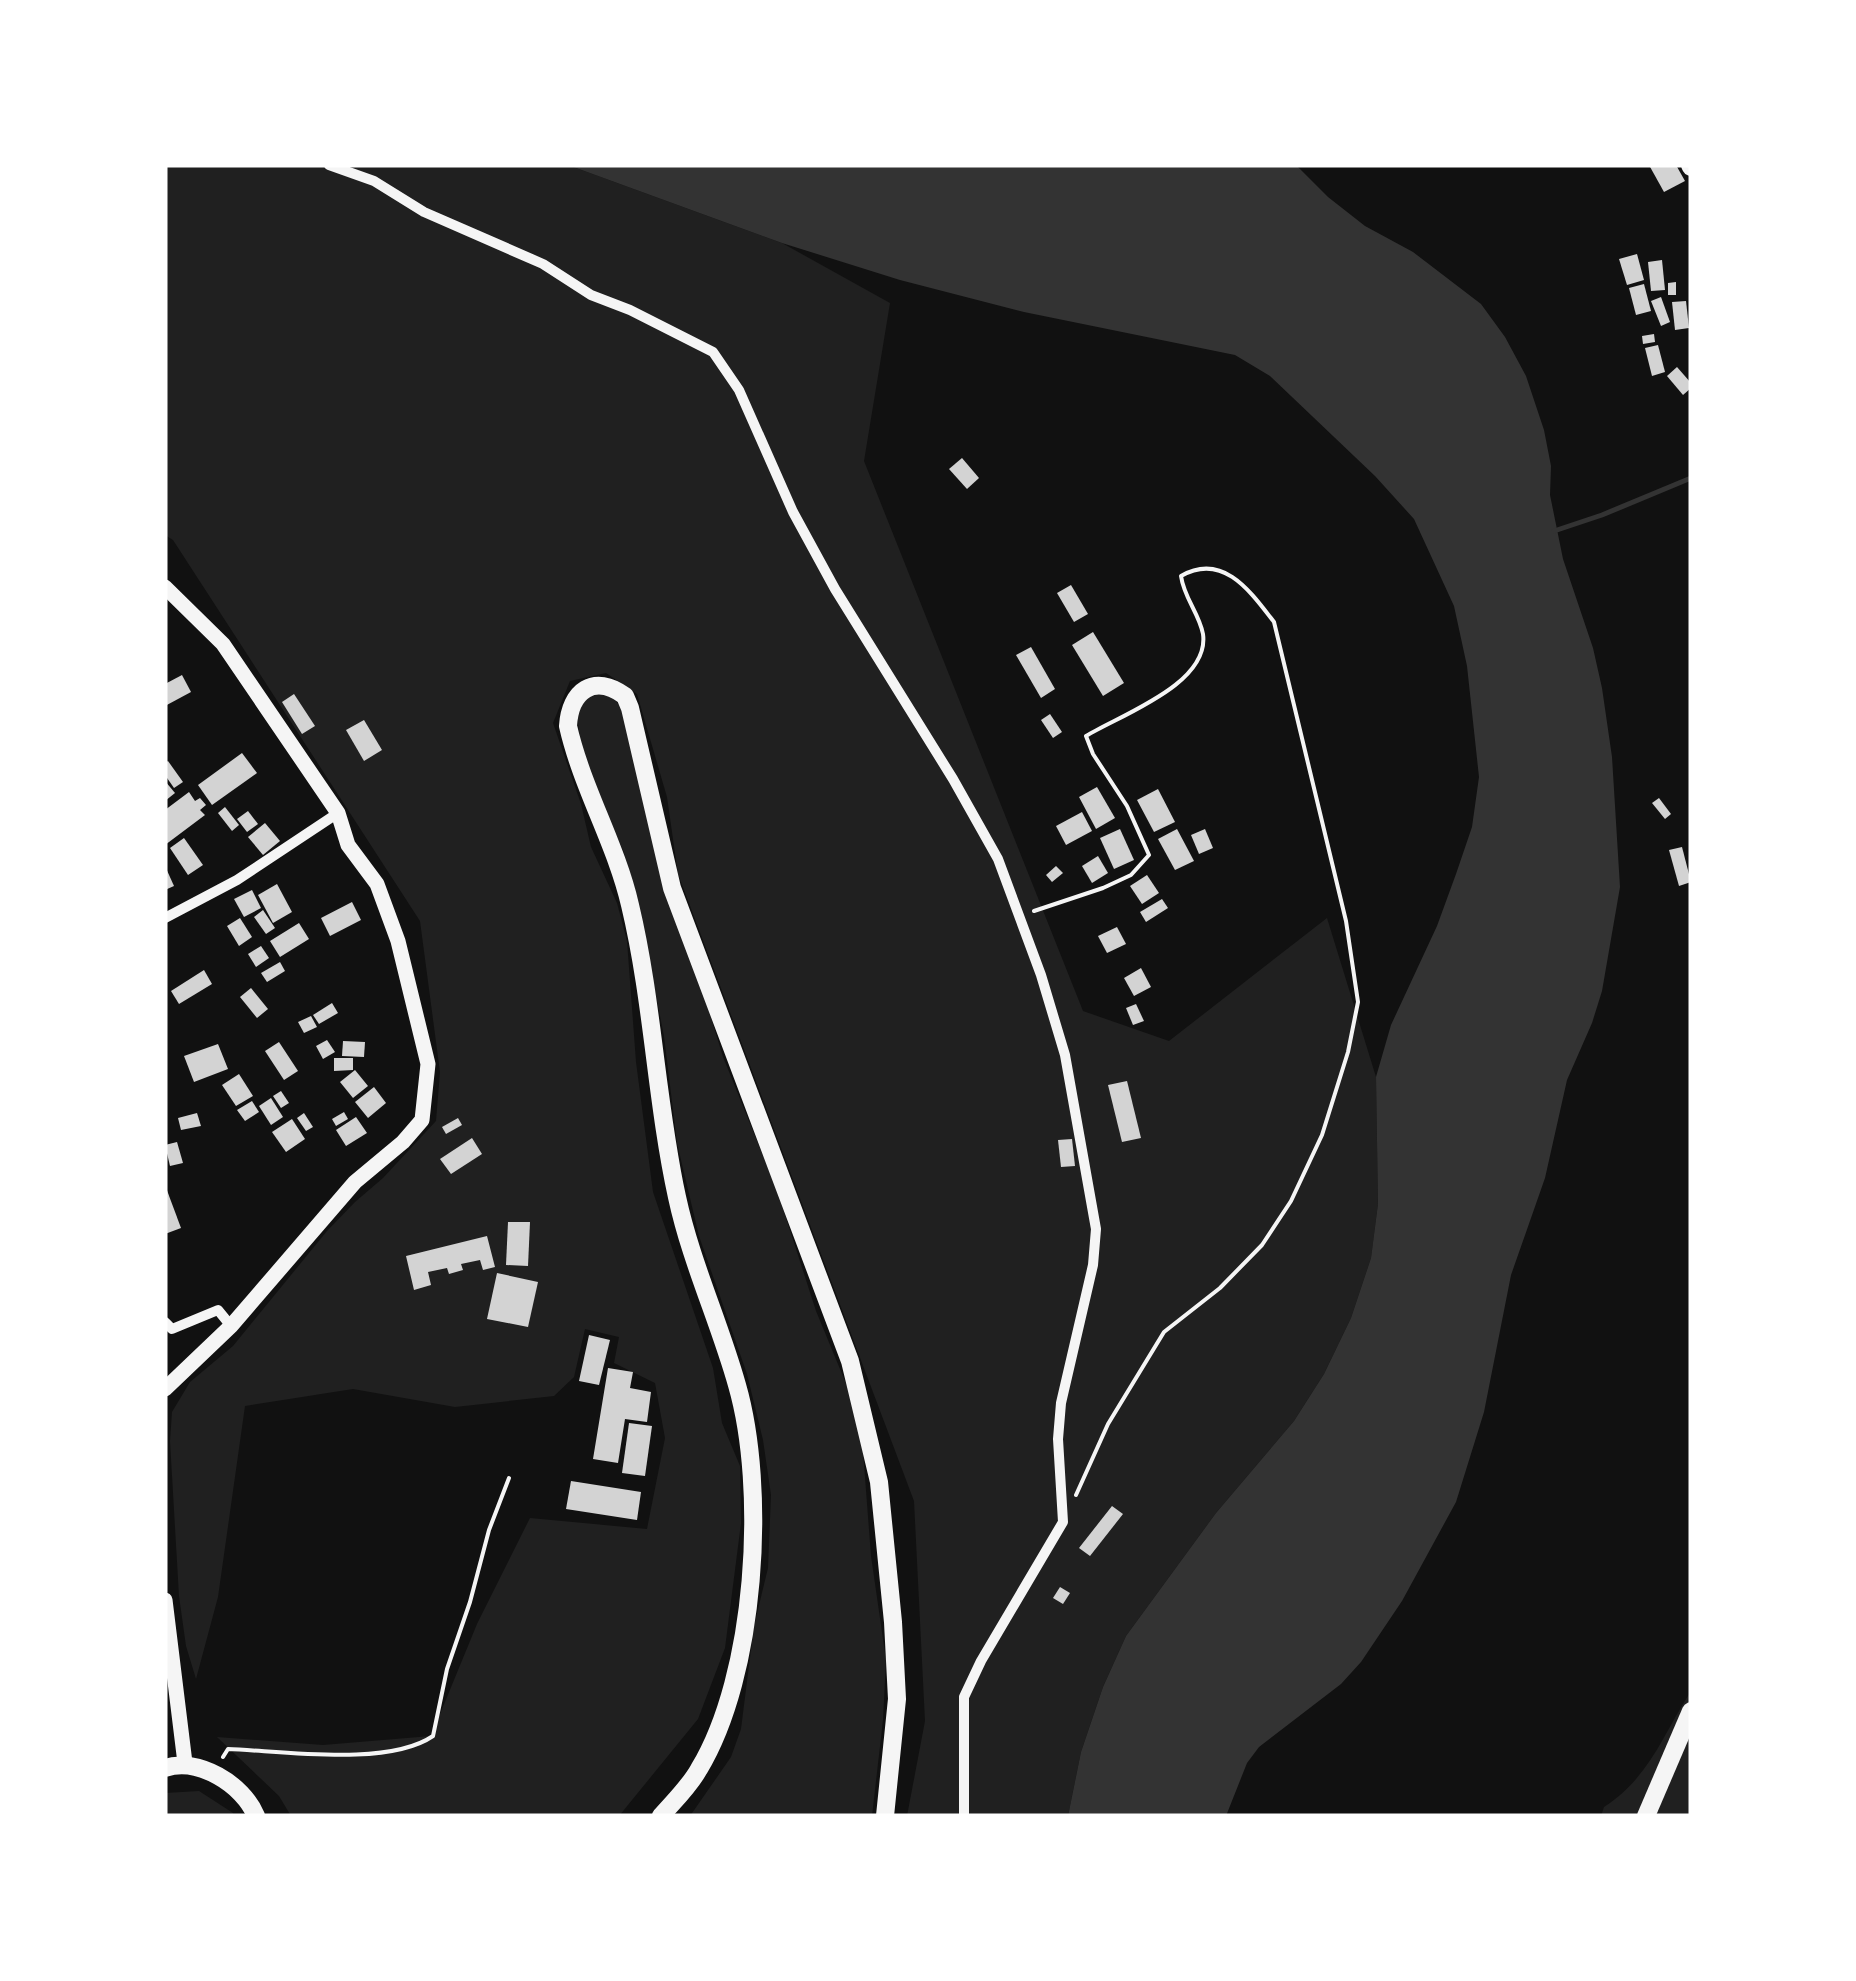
<svg xmlns="http://www.w3.org/2000/svg" width="1856" height="1981" viewBox="0 0 1856 1981" font-family="Manrope,sans-serif">
  <style>
    .green { fill: #202020 }
    .water { fill: #333 }
    .lines { fill: none; stroke-linecap: round; stroke-linejoin: round }
    .stream { stroke: #333; stroke-width: 5 }
    .building { fill: #d3d3d3 }
    .path { stroke: #f5f5f5; stroke-width: 4 }
    .minor { stroke: #f5f5f5; stroke-width: 10 }
    .secondary { stroke: #f5f5f5; stroke-width: 15 }
    .primary { stroke: #f5f5f5; stroke-width: 18 }
    .trunk { stroke: #f5f5f5; stroke-width: 18 }
  </style>
  <rect width="100%" height="100%" fill="#111"/>
  <g class="green">
    <polygon points="165,165 568,165 782,243 890,303 864,461 1083,1011 1169,1041 1327,918 1376,1077 1378,1204 1371,1258 1351,1318 1324,1374 1294,1421 1216,1513 1126,1636 1103,1687 1081,1752 1068,1816 907,1816 925,1721 914,1501 678,874 667,797 637,694 606,673 570,681 553,723 581,804 591,847 617,903 627,941 636,1062 653,1192 713,1368 722,1423 740,1466 741,1523 725,1648 698,1719 619,1816 291,1816 279,1796 217,1737 323,1745 431,1736 477,1624 530,1518 647,1529 665,1438 655,1383 614,1363 619,1337 585,1329 574,1377 554,1396 455,1407 353,1389 245,1406 218,1597 196,1679 186,1646 179,1596 170,1441 172,1412 190,1382 233,1346 327,1231 355,1202 383,1178 436,1121 440,1072 420,921 173,540 165,535"/>
    <polygon points="597,693 611,696 622,708 637,774 723,1057 777,1190 816,1311 854,1403 863,1451 871,1556 886,1660 883,1720 872,1816 690,1816 731,1757 741,1729 754,1626 768,1568 771,1495 763,1440 747,1374 699,1236 677,1143 664,1036 634,886 623,850 591,785 581,749 577,713 589,695"/>
    <path d="M1691 1691V1816H1601L1604 1807C1650 1777 1662 1736 1691 1691Z"/>
    <polygon points="199,1791 233,1813 234,1816 165,1816 165,1793"/>
  </g>
  <polygon class="water" points="568,165 1296,165 1328,197 1365,226 1413,252 1481,304 1505,337 1526,376 1544,430 1551,466 1550,495 1563,559 1593,648 1602,688 1612,757 1620,887 1602,991 1592,1023 1567,1080 1545,1178 1511,1275 1484,1412 1456,1502 1402,1601 1361,1662 1341,1684 1259,1747 1247,1763 1226,1816 1068,1816 1081,1752 1103,1687 1126,1636 1216,1513 1294,1421 1324,1374 1351,1318 1371,1258 1378,1204 1376,1077 1391,1025 1437,926 1456,874 1472,827 1479,777 1467,666 1454,606 1414,519 1375,476 1270,376 1235,355 1024,312 900,280 782,243"/>
  <g class="lines">
    <polyline class="stream" points="1554,531 1602,515 1691,478"/>
  </g>
  <g class="building">
    <polygon points="1649,165 1676,165 1685,181 1664,192"/>
    <polygon points="1637,254 1644,280 1627,285 1619,259"/>
    <polygon points="1662,260 1665,290 1651,291 1648,262"/>
    <polygon points="1676,282 1676,295 1668,295 1668,283"/>
    <polygon points="1644,284 1651,311 1636,315 1629,288"/>
    <polygon points="1661,297 1670,322 1661,326 1651,301"/>
    <polygon points="1686,301 1689,328 1675,330 1672,302"/>
    <polygon points="1654,334 1655,342 1643,344 1642,336"/>
    <polygon points="1658,345 1665,372 1652,376 1645,348"/>
    <polygon points="1677,367 1691,383 1691,388 1683,395 1667,376"/>
    <polygon points="962,458 979,478 967,489 949,469"/>
    <polygon points="1071,585 1088,614 1074,622 1057,593"/>
    <polygon points="1093,632 1124,683 1103,696 1072,645"/>
    <polygon points="1031,647 1055,689 1041,698 1016,655"/>
    <polygon points="182,675 191,692 165,706 165,684"/>
    <polygon points="294,694 315,726 302,734 282,702"/>
    <polygon points="1050,714 1062,732 1053,738 1041,720"/>
    <polygon points="364,720 382,750 364,761 346,730"/>
    <polygon points="242,753 257,773 212,805 198,785"/>
    <polygon points="168,761 183,782 174,788 165,775 165,763"/>
    <polygon points="165,781 175,793 165,801"/>
    <polygon points="1097,787 1115,818 1096,829 1079,797"/>
    <polygon points="1158,789 1175,822 1154,832 1137,800"/>
    <polygon points="189,792 195,801 200,798 206,805 200,810 205,815 165,845 165,810"/>
    <polygon points="1659,798 1671,814 1665,819 1652,803"/>
    <polygon points="225,807 239,825 232,831 218,813"/>
    <polygon points="248,811 258,824 247,832 237,819"/>
    <polygon points="1082,812 1092,831 1066,845 1056,826"/>
    <polygon points="265,823 280,841 263,855 248,837"/>
    <polygon points="1120,829 1134,860 1114,869 1100,838"/>
    <polygon points="1177,829 1194,861 1175,870 1158,839"/>
    <polygon points="1205,829 1213,848 1199,854 1191,835"/>
    <polygon points="184,838 203,865 188,875 170,848"/>
    <polygon points="1682,847 1691,882 1679,886 1669,850"/>
    <polygon points="1098,856 1108,873 1092,883 1082,866"/>
    <polygon points="165,866 174,886 165,890"/>
    <polygon points="1056,866 1063,873 1052,882 1046,875"/>
    <polygon points="1147,875 1159,893 1142,904 1130,886"/>
    <polygon points="277,884 292,912 273,923 258,895"/>
    <polygon points="252,890 261,908 244,917 234,899"/>
    <polygon points="1162,899 1168,908 1146,922 1140,912"/>
    <polygon points="352,902 361,920 330,936 321,918"/>
    <polygon points="263,910 275,928 266,934 254,917"/>
    <polygon points="240,918 252,937 239,946 227,926"/>
    <polygon points="299,923 309,939 280,957 270,941"/>
    <polygon points="1117,927 1126,944 1107,953 1098,936"/>
    <polygon points="261,946 269,958 256,967 248,954"/>
    <polygon points="280,962 285,971 267,982 261,973"/>
    <polygon points="1141,968 1151,987 1134,996 1124,978"/>
    <polygon points="204,970 212,984 179,1004 171,991"/>
    <polygon points="251,988 268,1009 257,1018 240,997"/>
    <polygon points="332,1003 338,1013 319,1024 313,1015"/>
    <polygon points="1136,1004 1144,1021 1133,1025 1126,1008"/>
    <polygon points="311,1016 317,1027 304,1033 298,1022"/>
    <polygon points="327,1040 335,1052 323,1059 316,1046"/>
    <polygon points="343,1041 365,1042 364,1057 342,1056"/>
    <polygon points="279,1042 298,1071 284,1080 265,1051"/>
    <polygon points="218,1044 228,1069 194,1082 184,1056"/>
    <polygon points="334,1058 353,1058 353,1070 334,1071"/>
    <polygon points="355,1070 368,1086 353,1098 340,1082"/>
    <polygon points="239,1074 253,1096 236,1106 222,1085"/>
    <polygon points="1127,1081 1141,1138 1122,1142 1108,1085"/>
    <polygon points="374,1087 386,1103 368,1118 355,1102"/>
    <polygon points="281,1091 289,1103 281,1108 273,1096"/>
    <polygon points="271,1098 283,1117 271,1125 259,1106"/>
    <polygon points="252,1101 259,1112 245,1121 237,1110"/>
    <polygon points="344,1112 348,1119 336,1126 332,1119"/>
    <polygon points="197,1113 201,1126 181,1130 178,1118"/>
    <polygon points="304,1113 313,1127 306,1131 297,1118"/>
    <polygon points="356,1117 367,1133 346,1146 336,1130"/>
    <polygon points="458,1118 462,1125 446,1134 442,1127"/>
    <polygon points="292,1119 305,1139 286,1152 272,1132"/>
    <polygon points="472,1138 482,1154 451,1174 440,1159"/>
    <polygon points="1072,1139 1075,1166 1061,1167 1058,1140"/>
    <polygon points="177,1142 183,1163 170,1166 165,1145"/>
    <polygon points="165,1185 181,1228 165,1234"/>
    <polygon points="508,1222 530,1222 528,1266 506,1265"/>
    <polygon points="487,1236 495,1267 483,1270 480,1260 461,1264 463,1270 449,1274 447,1268 428,1272 431,1285 414,1290 406,1256"/>
    <polygon points="497,1273 538,1282 528,1327 487,1319"/>
    <polygon points="589,1335 610,1340 599,1385 579,1381"/>
    <polygon points="608,1368 633,1372 630,1388 651,1392 647,1422 625,1419 618,1463 593,1459"/>
    <polygon points="629,1423 652,1426 645,1476 622,1473"/>
    <polygon points="571,1481 641,1492 637,1520 566,1509"/>
    <polygon points="1112,1506 1123,1514 1090,1556 1079,1548"/>
    <polygon points="1060,1587 1070,1593 1063,1604 1053,1598"/>
  </g>
  <g class="lines">
    <g class="path">
      <path d="M1034 911 1103 888 1131 875 1149 855 1127 806 1093 754 1086 736C1120 715 1210 684 1203 634 1199 613 1184 598 1181 576 1223 552 1250 591 1274 622L1346 921 1358 1002 1348 1052 1322 1135 1291 1201 1262 1245 1220 1288 1164 1332 1108 1424 1076 1495"/>
      <path d="M223 1757 228 1749C282 1751 388 1767 433 1736L447 1669 470 1602 489 1530 509 1478"/>
    </g>
    <g class="minor">
      <polyline points="329,165 374,181 424,212 543,264 591,295 630,310 713,352 739,390 793,512 835,589 953,779 998,859 1041,975 1065,1055 1096,1229 1093,1265 1061,1403 1058,1439 1063,1522 981,1661 964,1697 964,1816"/>
      <polyline points="165,918 237,880 338,813"/>
      <polyline points="165,1322 172,1329 218,1310 231,1326"/>
    </g>
    <g class="secondary">
      <polyline points="165,587 223,644 338,813 348,845 377,884 398,941 428,1064 422,1120 403,1142 355,1182 231,1326 165,1389"/>
      <polyline points="165,1600 185,1763"/>
    </g>
    <g class="primary">
      <path d="M165 1768C198 1757 243 1784 256 1816"/>
      <path d="M661 1816C674 1801 689 1787 699 1769 756 1675 767 1489 737 1385 719 1321 691 1262 677 1197 656 1101 653 1001 630 905 616 844 582 788 568 726 570 691 594 673 625 696L630 708 672 888 850 1361 879 1482 893 1622 897 1699 885 1816"/>
    </g>
    <g class="trunk">
      <polyline points="1690,165 1691,167"/>
      <polyline points="1646,1816 1691,1711"/>
    </g>
  </g>
  <rect width="1856" height="1981" fill="none" stroke="#ffffff" stroke-width="335"/>
</svg>
